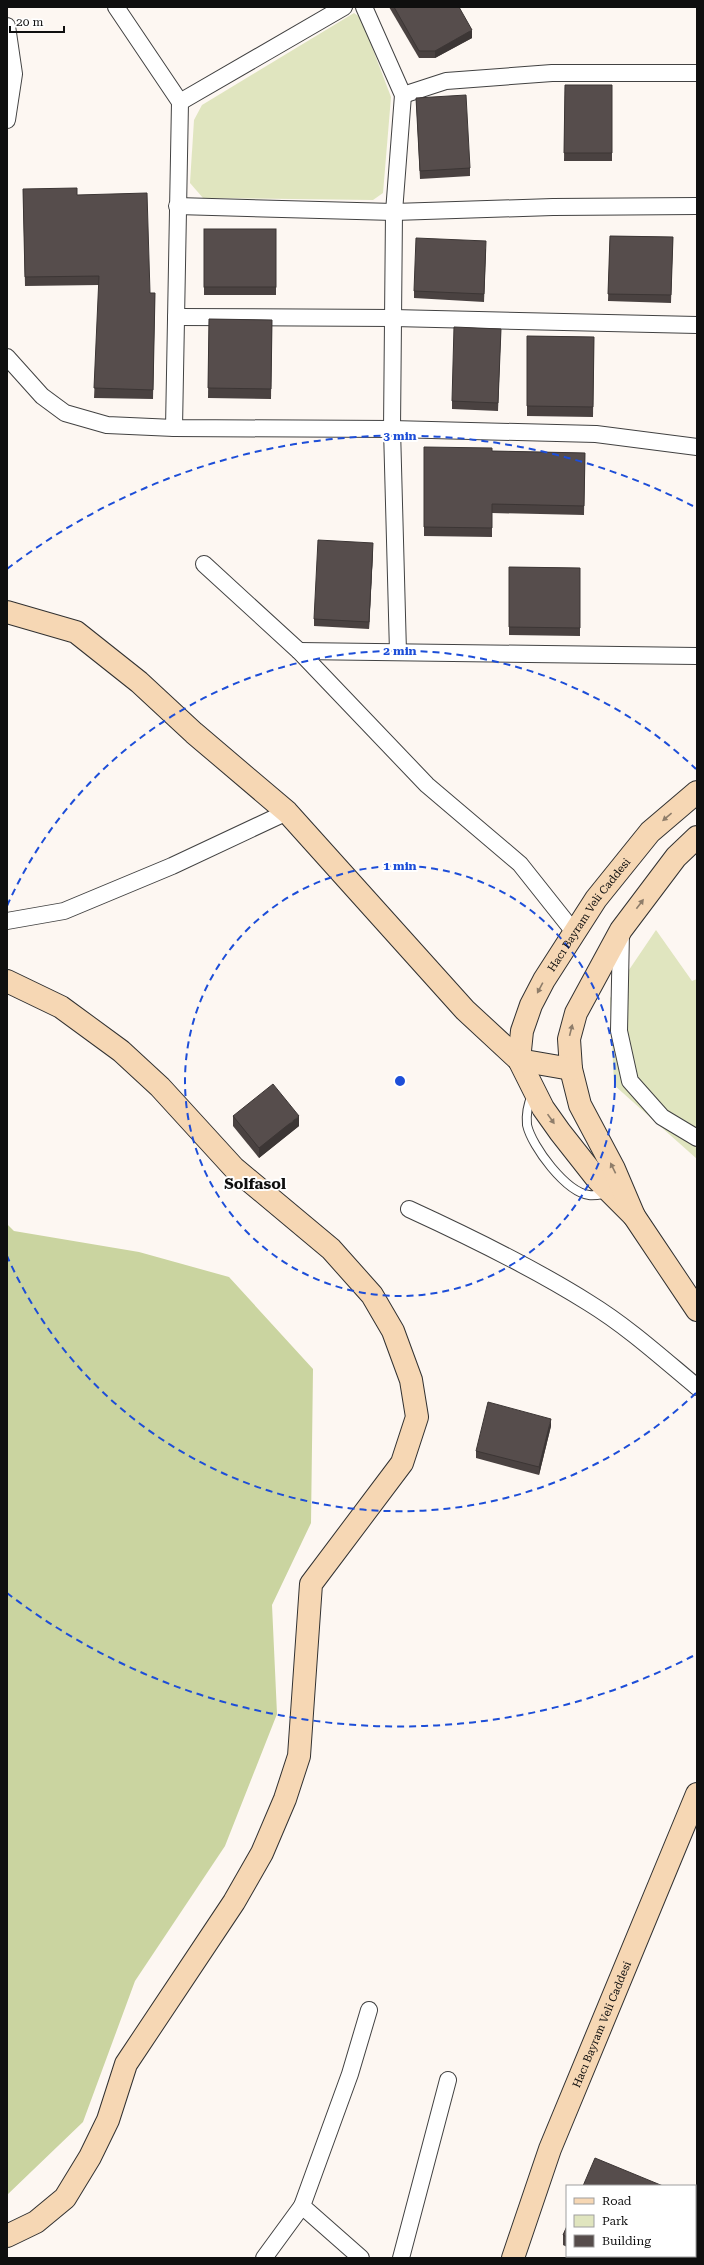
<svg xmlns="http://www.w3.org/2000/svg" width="704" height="2265" viewBox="0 0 704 2265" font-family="'Roboto Serif',serif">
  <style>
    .green { fill: #e0e5bf }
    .forest { fill: #cad4a0 }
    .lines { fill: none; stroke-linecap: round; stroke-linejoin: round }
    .lane-casing { stroke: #424242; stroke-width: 10 }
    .street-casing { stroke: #424242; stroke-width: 18 }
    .secondary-casing { stroke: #313131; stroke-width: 24 }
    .lane { stroke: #fff; stroke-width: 8 }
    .street { stroke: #fff; stroke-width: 16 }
    .secondary { stroke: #f6d7b4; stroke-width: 22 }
    .wall { fill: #4a4241 }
    .shaded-wall { fill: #3c3635 }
    .building { fill: #564d4c; stroke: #3c3635 }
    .oneway { fill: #8e7d6a }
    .ring { fill: none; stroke: #1d4ed8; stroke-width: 2; stroke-dasharray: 7 5 }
    .labels { text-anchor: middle; stroke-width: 4; stroke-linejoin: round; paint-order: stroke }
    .street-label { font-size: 11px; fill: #0f0f0f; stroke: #fff }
    .district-label { font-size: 15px; font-weight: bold; fill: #0f0f0f; stroke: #fff }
    .centre { fill: #1d4ed8; stroke: #fff; stroke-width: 2 }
    .ring-label { font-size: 12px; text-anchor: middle; font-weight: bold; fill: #1d4ed8; stroke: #fff; stroke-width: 4; stroke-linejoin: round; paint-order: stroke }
  </style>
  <rect width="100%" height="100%" fill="#fdf7f2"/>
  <g class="green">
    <polygon points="354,13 361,18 391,97 383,193 373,200 203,198 190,183 194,120 202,105"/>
    <polygon points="656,930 692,981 697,979 697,1159 614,1085 610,998"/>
  </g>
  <polygon class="forest" points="7,1224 14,1231 139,1252 229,1277 313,1369 311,1523 272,1605 277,1714 225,1846 135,1981 83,2122 7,2195"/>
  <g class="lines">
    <g class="lane-casing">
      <path id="lane" d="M532 1095C528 1104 526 1115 527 1125 532 1147 566 1192 589 1195 595 1196 602 1194 608 1193"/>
    </g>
    <g class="street-casing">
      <g id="street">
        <polyline points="116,7 180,102 174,428"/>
        <polyline points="364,7 403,95 394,212 392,429 398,652"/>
        <polyline points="7,26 14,74 7,120"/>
        <polyline points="403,95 446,81 552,73 697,73"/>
        <polyline points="180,102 344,7"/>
        <polyline points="177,206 394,212 553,207 697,206"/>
        <polyline points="176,317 393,318 697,325"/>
        <polyline points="7,357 42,396 65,413 107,425 174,428 392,429 596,434 697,447"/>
        <polyline points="204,564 299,651 427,785 520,864 574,932"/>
        <polyline points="299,651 697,656"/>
        <polyline points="7,921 64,911 172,866 287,812"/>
        <polyline points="621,932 619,1031 630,1081 662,1117 697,1138"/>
        <path d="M409 1209C470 1237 532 1267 589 1303 628 1327 662 1358 697 1387"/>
        <polyline points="264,2258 302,2206"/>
        <polyline points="361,2258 302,2206 350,2074 369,2010"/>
        <polyline points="401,2258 448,2080"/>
      </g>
    </g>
    <g class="secondary-casing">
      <g id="secondary">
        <polyline points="7,612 76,632 139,682 194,733 287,812 465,1010 519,1060 543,1108 560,1132 597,1179 634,1216"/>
        <polyline points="697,837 676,857 621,930 576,1013 569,1039 571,1069 580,1105 614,1169 634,1216 697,1310"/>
        <polyline points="7,981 61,1007 121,1051 160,1087 234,1168 331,1249 372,1295 393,1331 411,1380 417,1417 402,1463 311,1584 299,1756 285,1799 262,1853 234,1902 126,2064 108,2120 90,2157 65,2198 36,2222 7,2236"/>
        <path id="s1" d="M519 1060 522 1031 531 1005 544 980 596 899 650 832 697 792"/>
        <polyline points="519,1060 571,1069"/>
        <path id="s2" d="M513 2258 550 2149 697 1794"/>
      </g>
    </g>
    <use href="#lane" class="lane"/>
    <use href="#street" class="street"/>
    <use href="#secondary" class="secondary"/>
  </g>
  <g class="wall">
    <polygon points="389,7 459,7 472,38 435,58 419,58"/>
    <polygon points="565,85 612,85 612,161 564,161"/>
    <polygon points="416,98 470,168 470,176 420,179"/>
    <polygon points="23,189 77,195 150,293 155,293 153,399 94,398 99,285 25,286"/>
    <rect x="204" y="229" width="72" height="66"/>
    <polygon points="610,236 673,237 671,303 608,301"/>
    <polygon points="486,249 484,302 414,298 414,291"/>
    <polygon points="209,319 272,320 271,399 208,398"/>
    <polygon points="501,329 498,411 452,409 452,401"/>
    <polygon points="527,336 594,337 593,417 527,416"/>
    <polygon points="424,447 492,451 585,453 584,515 492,513 492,537 424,536"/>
    <polygon points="373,551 369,629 314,626 314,619"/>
    <polygon points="509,567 580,568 580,636 509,635"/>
    <polygon points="233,1116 299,1126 259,1158 233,1126"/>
    <polygon points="551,1426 539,1475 476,1458 476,1451"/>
    <polygon points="567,2226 567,2247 563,2245 563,2235"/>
    <polygon points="589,2256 648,2256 647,2258 594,2258"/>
  </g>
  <g class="shaded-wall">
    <polygon points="472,30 472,38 435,58 435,51"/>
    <polygon points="373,543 373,551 369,629 369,622"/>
    <polygon points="299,1116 299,1126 259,1158 259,1148"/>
    <polygon points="551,1419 551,1426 539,1475 539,1467"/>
    <polygon points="644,2256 648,2256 647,2258 643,2258"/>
  </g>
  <g class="building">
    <polygon points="394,7 459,7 472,30 435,51 419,51"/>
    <polygon points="565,85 612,85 612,153 564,153"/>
    <polygon points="466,95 470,168 420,171 416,98"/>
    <polygon points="77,188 77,195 147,193 150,293 155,293 153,390 94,388 99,276 25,277 23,189"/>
    <rect x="204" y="229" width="72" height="58"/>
    <polygon points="610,236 673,237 671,295 608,294"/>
    <polygon points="416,238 486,241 484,294 414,291"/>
    <polygon points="209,319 272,320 271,389 208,388"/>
    <polygon points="454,327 501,329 498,403 452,401"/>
    <polygon points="527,336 594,337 593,407 527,406"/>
    <polygon points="424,447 492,448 492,451 585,453 584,506 492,504 492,528 424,527"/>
    <polygon points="318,540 373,543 369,622 314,619"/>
    <polygon points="509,567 580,568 580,628 509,627"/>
    <polygon points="273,1084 299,1116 259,1148 233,1116"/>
    <polygon points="488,1402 551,1419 539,1467 476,1451"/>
    <polygon points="595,2158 663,2186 583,2186"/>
    <polygon points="567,2226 567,2237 563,2235"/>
    <polygon points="613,2256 644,2256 643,2258 618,2258"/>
  </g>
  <defs><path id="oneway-solid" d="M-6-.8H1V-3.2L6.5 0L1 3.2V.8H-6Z"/></defs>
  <g class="oneway">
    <use href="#oneway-solid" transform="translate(667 817) rotate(140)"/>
    <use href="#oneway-solid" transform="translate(640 904) rotate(-53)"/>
    <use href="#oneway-solid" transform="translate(540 988) rotate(118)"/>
    <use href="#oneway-solid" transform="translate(571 1030) rotate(-76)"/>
    <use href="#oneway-solid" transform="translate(551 1119) rotate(55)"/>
    <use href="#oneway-solid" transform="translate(613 1168) rotate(-116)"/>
  </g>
  <g class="ring">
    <circle cx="400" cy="1081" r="215"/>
    <path d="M696 1393A430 430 0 0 1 7 1256M7 906A430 430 0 0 1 696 769"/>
    <path d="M693 1656A645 645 0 0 1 7 1593M7 569A645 645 0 0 1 693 506"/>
  </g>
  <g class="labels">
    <g class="street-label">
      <text dy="4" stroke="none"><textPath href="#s1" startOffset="164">Hacı Bayram Veli Caddesi</textPath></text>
      <text dy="4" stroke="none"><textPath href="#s2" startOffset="250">Hacı Bayram Veli Caddesi</textPath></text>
    </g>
    <g class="district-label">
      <text x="255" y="1189">Solfasol</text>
    </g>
  </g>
  <circle cx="400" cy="1081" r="6" class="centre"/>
  <g class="ring-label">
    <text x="400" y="440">3 min</text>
    <text x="400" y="655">2 min</text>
    <text x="400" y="870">1 min</text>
  </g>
  <rect width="704" height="2265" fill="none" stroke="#0f0f0f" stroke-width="16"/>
  <rect x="566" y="2185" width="130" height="72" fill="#ffffff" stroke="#9f9f9f"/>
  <rect x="574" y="2198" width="20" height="6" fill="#f6d7b4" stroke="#9f9f9f"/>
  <text x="602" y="2205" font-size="12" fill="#0f0f0f">Road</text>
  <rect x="574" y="2215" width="20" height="12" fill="#e0e5bf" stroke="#9f9f9f"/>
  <text x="602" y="2225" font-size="12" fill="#0f0f0f">Park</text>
  <rect x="574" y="2235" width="20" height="12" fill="#564d4c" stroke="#9f9f9f"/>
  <text x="602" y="2245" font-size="12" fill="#0f0f0f">Building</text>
  <path d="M10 26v6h54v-6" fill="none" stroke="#0f0f0f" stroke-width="2"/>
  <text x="16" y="26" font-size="12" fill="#0f0f0f" stroke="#ffffff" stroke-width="3" paint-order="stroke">20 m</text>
</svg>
